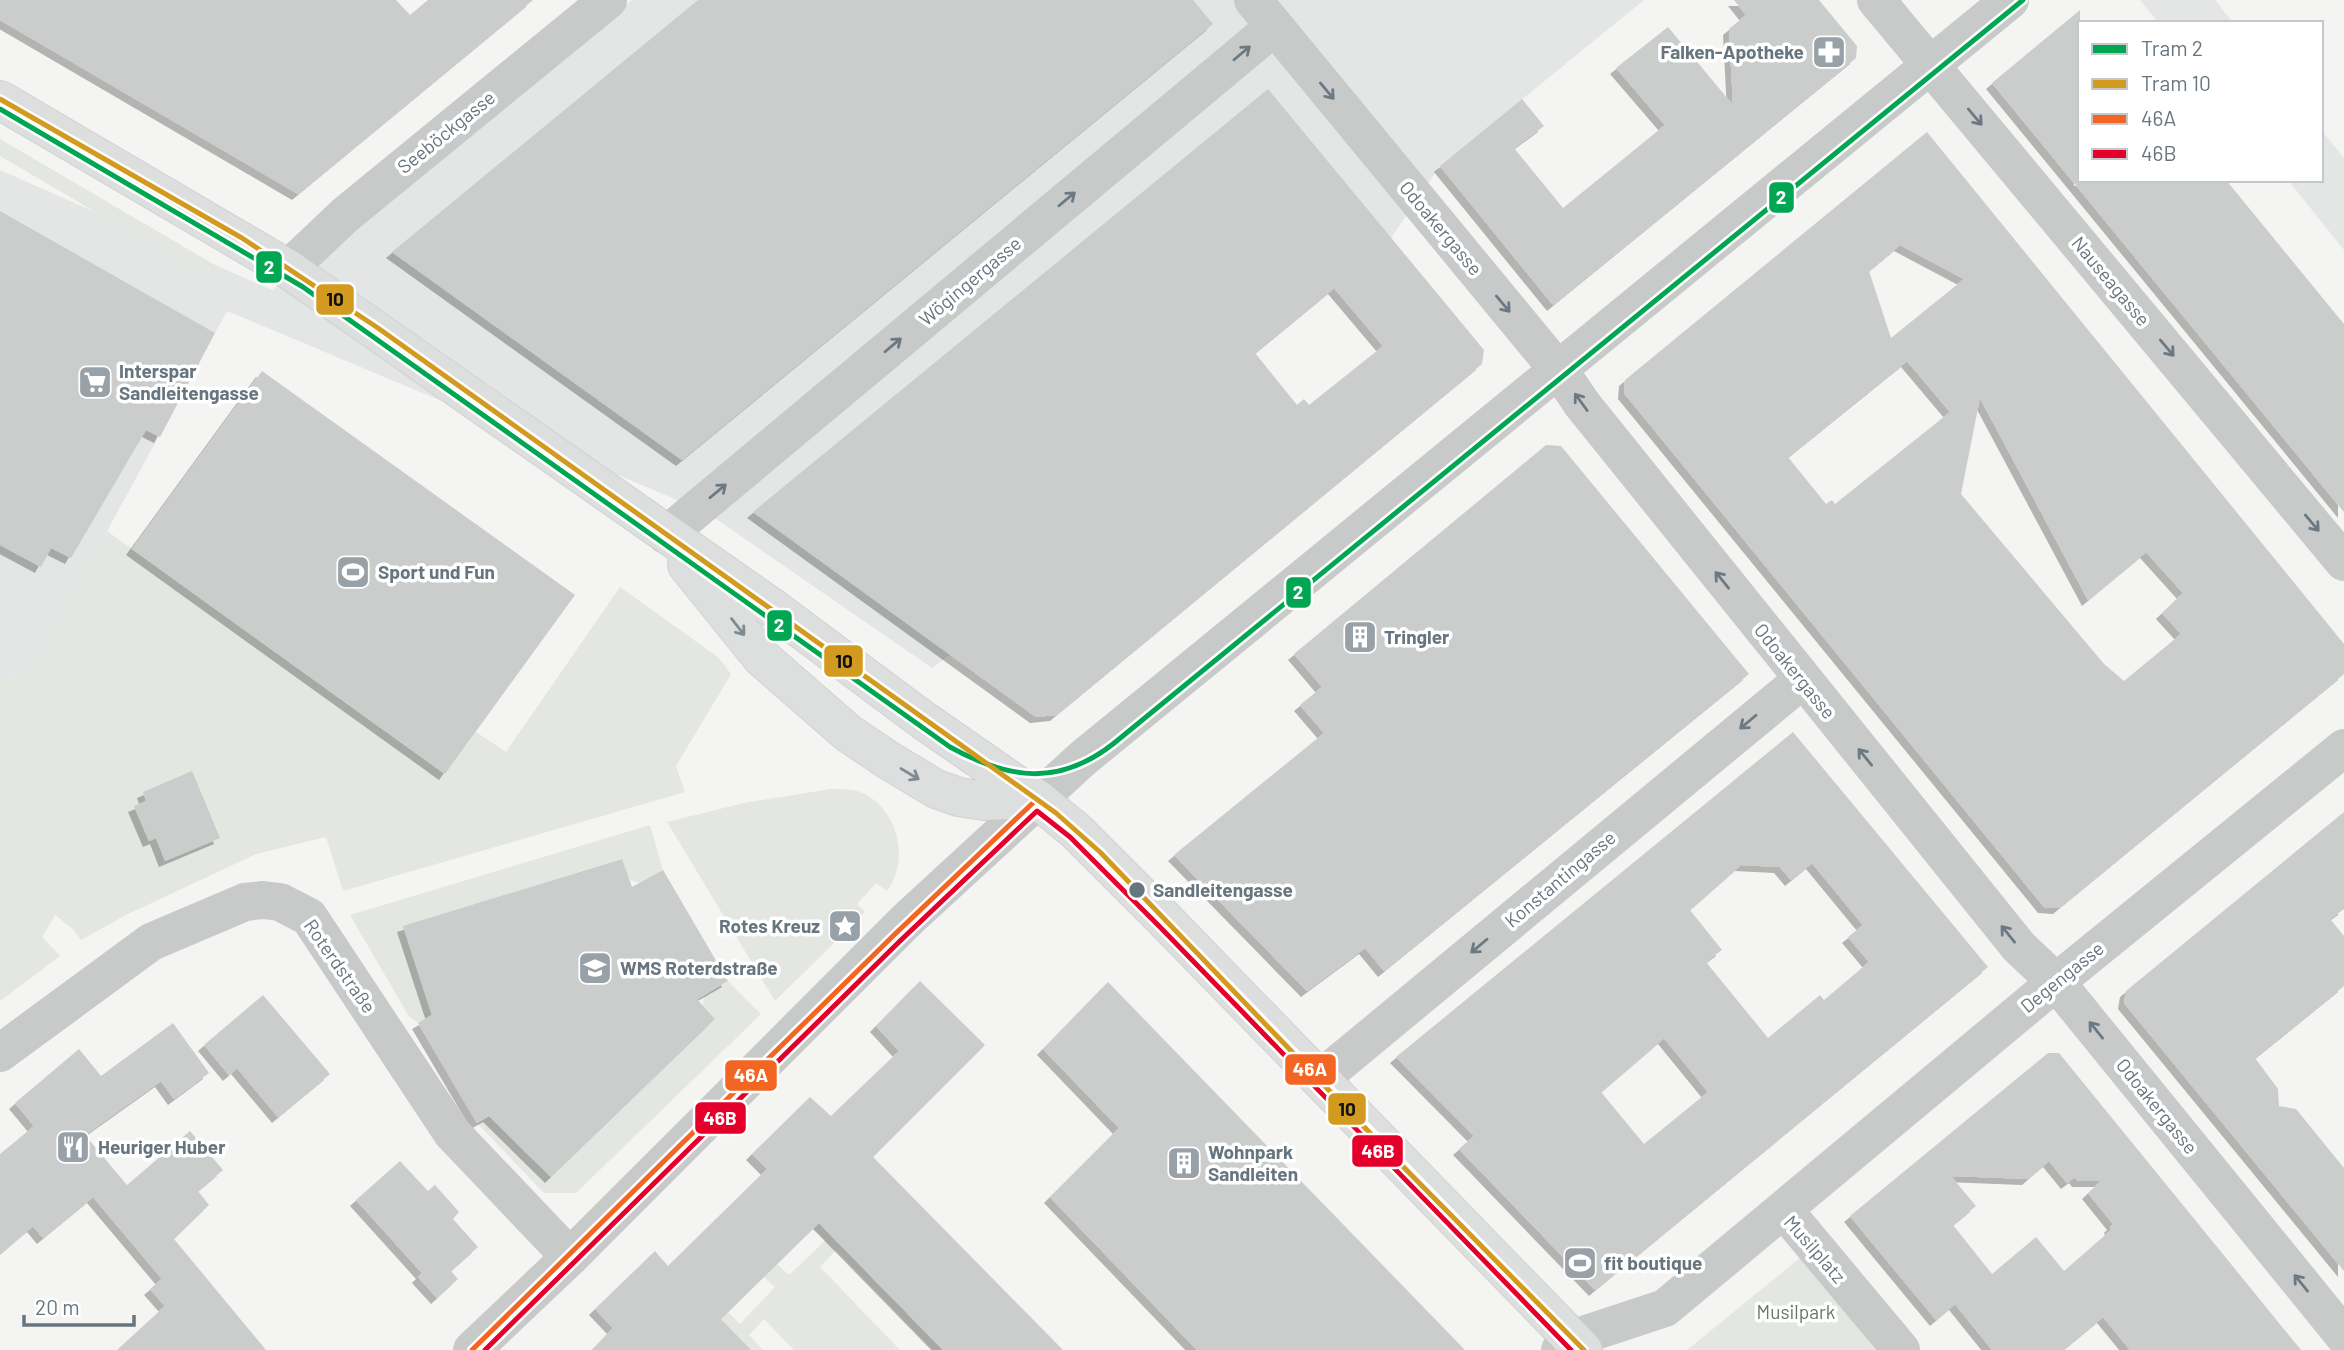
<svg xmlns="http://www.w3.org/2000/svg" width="2344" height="1350" viewBox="0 0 2344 1350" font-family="Barlow,sans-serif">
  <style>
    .built { fill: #e4e5e5 }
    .green { fill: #e4e6e1 }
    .building { fill: #cbcccc; fill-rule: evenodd; filter: url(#shadow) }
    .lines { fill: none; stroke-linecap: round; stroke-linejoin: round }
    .major-casing { stroke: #d1d2d2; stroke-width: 40 }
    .minor { stroke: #c8caca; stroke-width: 38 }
    .major { stroke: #dddede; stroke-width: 38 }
    .bus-1-casing { stroke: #fff; stroke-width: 10 }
    .bus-2-casing { stroke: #fff; stroke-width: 10 }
    .bus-1 { stroke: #f26522; stroke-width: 5 }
    .bus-2 { stroke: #e4002b; stroke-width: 5 }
    .tram-1-casing { stroke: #fff; stroke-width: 10 }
    .tram-2-casing { stroke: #fff; stroke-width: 10 }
    .tram-1 { stroke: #00a651; stroke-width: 5 }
    .tram-2 { stroke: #d39a20; stroke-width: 5 }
    .oneway { stroke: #6c7983 }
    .oneway2 { stroke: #7f8a92 }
    .stop-dot { fill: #67757f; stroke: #fff; stroke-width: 2.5 }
    .labels { text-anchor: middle; stroke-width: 7; stroke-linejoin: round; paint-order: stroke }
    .poi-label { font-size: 19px; font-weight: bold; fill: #67757f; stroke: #fff; text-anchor: start }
    .street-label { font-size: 19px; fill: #67757f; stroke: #fff }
    .stop-label { font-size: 19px; font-weight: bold; fill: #67757f; stroke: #fff; text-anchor: start }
    .park-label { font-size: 19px; fill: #697765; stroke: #fff }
    .line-badge { stroke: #fff; stroke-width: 2.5 }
    .badge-label { font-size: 19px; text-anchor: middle; font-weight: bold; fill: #fff }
    .pale-badge-label { font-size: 19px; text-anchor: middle; font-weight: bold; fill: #111 }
  </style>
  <defs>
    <filter id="shadow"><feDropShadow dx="-6" dy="6" stdDeviation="0" flood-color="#0004"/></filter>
  </defs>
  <rect width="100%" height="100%" fill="#f4f4f2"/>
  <g class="built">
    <polygon points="632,0 1644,0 1440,166 1391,238 1228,376 951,654 932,668 706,512 227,311 27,678 0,677 0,170 272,290"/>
    <polygon points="2140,0 2215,0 2233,23 2159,23"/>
    <polygon points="2321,130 2344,158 2344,250 2288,180 2321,180"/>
  </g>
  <g class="green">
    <polygon points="0,139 215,265 208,278 0,156"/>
    <polygon points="107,531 445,774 476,732 506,752 620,587 719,658 731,674 676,766 685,792 343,891 326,837 256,854 126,915 81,940 73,929 55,915 42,937 60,956 0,1001 0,677 27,678"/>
    <path d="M831 789C839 789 847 789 854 790 896 801 912 858 887 891L876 883 857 904 865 912 853 924 847 919 838 929 843 934 775 1001 667 822 744 803Z"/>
    <polygon points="650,825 663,870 640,883 630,880 621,859 404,926 435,1013 418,1023 408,1015 350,915"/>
    <polygon points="728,981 761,1014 576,1193 544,1193 477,1123 495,1112 552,1176 715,1019 703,1005 704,996"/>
    <polygon points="819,1223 943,1350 933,1350 836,1250 820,1267 900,1350 794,1350 764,1319 749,1335 763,1350 751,1350 721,1319 728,1312 740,1324 775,1287 764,1277 777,1264 789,1275 826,1240 813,1229"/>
    <polygon points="1801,1257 1876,1350 1687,1350"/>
  </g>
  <g class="building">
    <polygon points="0,0 396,0 410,15 428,0 533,0 298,194 0,20"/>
    <polygon points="698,0 1193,0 1213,24 682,460 392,252"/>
    <polygon points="1734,0 1819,0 1857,46 1856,58 1553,305 1440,166 1522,99 1544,126 1514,148 1563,208 1665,125 1616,68 1668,27 1733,105 1729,29 1746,15"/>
    <polygon points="2080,10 2080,180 2226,180 2344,324 2344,512 1992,83"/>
    <path d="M1268 89 1484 350 1482 364 1056 715 1036 717 753 512ZM1334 288 1383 346 1309 405 1304 399 1297 405 1255 353Z"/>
    <path d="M1927 132 2344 644V674L2059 908 2044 907 1624 393 1625 380ZM1900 245 1964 279 1891 338 1869 271ZM1907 361 1950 412 1835 504 1832 500 1826 504 1788 457ZM1980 398 2088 600 2146 552 2183 593 2162 613 2181 634 2124 681 2104 664 1961 494Z"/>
    <polygon points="0,211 215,333 160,437 146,430 71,558 51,548 41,567 0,545"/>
    <polygon points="262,371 575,595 445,774 132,549"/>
    <polygon points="1546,445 1561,446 1749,674 1384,971 1365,948 1307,991 1174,855 1324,733 1300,705 1322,687 1294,654"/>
    <path d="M1793 732 1988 967 1595 1290 1459 1149 1474 1136 1396 1057ZM1812 863 1863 925 1848 937 1869 962 1824 1000 1820 995 1768 1038 1706 962 1722 950 1690 910 1741 865 1780 867 1791 880ZM1664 1038 1708 1092 1644 1144 1601 1092Z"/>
    <polygon points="192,771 220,838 165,861 156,838 149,841 134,806 146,801 143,792"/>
    <polygon points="2344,812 2344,909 2330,919 2344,936 2344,986 2255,1058 2278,1089 2279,1106 2296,1109 2344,1168 2344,1271 2124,1003 2126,991"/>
    <polygon points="622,859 632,887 663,870 728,981 697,999 715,1019 551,1177 489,1116 477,1123 418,1023 432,1015 403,926"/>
    <polygon points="920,981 985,1045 873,1157 1063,1350 943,1350 819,1223 721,1319 751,1350 592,1350 613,1328 595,1309 655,1251 668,1266 717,1218 767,1169 752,1154 810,1097 831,1116 899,1051 876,1026"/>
    <polygon points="1108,982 1465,1350 1197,1350 1050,1197 1119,1128 1043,1049"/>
    <polygon points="263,995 330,1074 278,1117 237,1068 229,1075 204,1045"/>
    <polygon points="173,1023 209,1073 174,1099 161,1081 85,1135 127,1185 190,1131 223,1170 198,1191 209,1205 174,1239 266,1350 117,1350 165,1306 150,1289 162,1279 93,1197 43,1238 33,1226 0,1254 0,1154 34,1126 15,1103 79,1049 101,1076"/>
    <path d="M2048 1053H2059L2301 1350H2130L2103 1317 2063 1350H1992L1955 1304 1936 1320 1850 1216ZM2049 1161 2067 1183 2075 1177 2078 1181H2101L2088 1193 2113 1224 2110 1227 2111 1230 2064 1271 2036 1237 1992 1274 1953 1225 1976 1206 1951 1176 2028 1179Z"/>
    <polygon points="400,1161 428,1191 435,1185 459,1212 453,1219 478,1247 451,1271 458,1279 437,1298 418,1277 422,1273 356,1200"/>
  </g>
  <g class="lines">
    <g class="major-casing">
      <g id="major">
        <polyline points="0,100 288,269 774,609 923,720 1037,799 1076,831 1165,920 1583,1350"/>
        <polyline points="687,565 762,658 848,733 888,760 936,789 959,797 984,801 1037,799"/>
      </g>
    </g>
    <g class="minor">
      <polyline points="1253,0 1563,376 1582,404 2019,947 2056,982 2344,1336"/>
      <polyline points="1876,0 2344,562"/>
      <polyline points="288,269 345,215 608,0"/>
      <polyline points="666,535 1274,27"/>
      <polyline points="0,1053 151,942 245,902 263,900 280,902 309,917 452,1133 570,1257"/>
      <polyline points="1320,1079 1802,680"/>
      <polyline points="1784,1210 1901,1350"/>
      <polyline points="472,1350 570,1257 908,919 1082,759 2010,0"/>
      <polyline points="1560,1350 1571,1339 1665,1308 2056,982 2344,748"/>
    </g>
    <use href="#major" class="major"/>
    <g class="bus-1-casing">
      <polyline id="bus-1" points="472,1350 894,935 1037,799 1076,831 1165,920 1583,1350"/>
    </g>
    <g class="bus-2-casing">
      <polyline id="bus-2" points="485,1350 900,941 1037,811 1070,837 1159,926 1571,1350"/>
    </g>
    <use href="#bus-1" class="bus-1"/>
    <use href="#bus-2" class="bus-2"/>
    <g class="tram-1-casing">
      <path id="tram-1" d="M0 109 303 287 950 747C1008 779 1058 787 1113 744L2023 0"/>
    </g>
    <g class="tram-2-casing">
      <polyline id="tram-2" points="0,99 242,238 378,328 1056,813 1100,852 1370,1133 1584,1350"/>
    </g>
    <use href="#tram-1" class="tram-1"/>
    <use href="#tram-2" class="tram-2"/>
  </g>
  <defs><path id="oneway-shaft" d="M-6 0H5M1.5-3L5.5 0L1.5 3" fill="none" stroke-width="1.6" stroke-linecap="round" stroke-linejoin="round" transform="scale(1.75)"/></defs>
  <g class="oneway">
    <use href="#oneway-shaft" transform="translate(1242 53) rotate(-40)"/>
    <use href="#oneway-shaft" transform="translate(1327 91) rotate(50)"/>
    <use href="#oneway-shaft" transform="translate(1975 117) rotate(50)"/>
    <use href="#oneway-shaft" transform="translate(1067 199) rotate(-40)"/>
    <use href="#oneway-shaft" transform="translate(1503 304) rotate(50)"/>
    <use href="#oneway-shaft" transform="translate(893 345) rotate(-40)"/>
    <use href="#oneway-shaft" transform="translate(2167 348) rotate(50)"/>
    <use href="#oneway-shaft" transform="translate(1581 402) rotate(-126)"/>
    <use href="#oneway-shaft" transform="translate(718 491) rotate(-40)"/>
    <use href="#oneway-shaft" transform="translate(2312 523) rotate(50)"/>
    <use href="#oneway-shaft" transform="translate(1722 580) rotate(-129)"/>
    <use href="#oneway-shaft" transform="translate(1748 722) rotate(140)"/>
    <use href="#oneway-shaft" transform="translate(1865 757) rotate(-129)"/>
    <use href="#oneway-shaft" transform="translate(2008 934) rotate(-129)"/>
    <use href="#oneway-shaft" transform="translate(1479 946) rotate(140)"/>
    <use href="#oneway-shaft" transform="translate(2096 1030) rotate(-129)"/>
    <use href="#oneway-shaft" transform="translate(2301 1283) rotate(-129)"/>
  </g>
  <g class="oneway2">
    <use href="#oneway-shaft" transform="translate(738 627) rotate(52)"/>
    <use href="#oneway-shaft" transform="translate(910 774) rotate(31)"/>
  </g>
  <defs>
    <g id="pharmacy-square" transform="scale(1.75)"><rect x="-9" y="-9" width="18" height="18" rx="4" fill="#98a1a7" stroke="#fff"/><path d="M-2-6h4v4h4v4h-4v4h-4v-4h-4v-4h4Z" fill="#fff"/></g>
    <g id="supermarket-square" transform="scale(1.75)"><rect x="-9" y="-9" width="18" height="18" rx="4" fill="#98a1a7" stroke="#fff"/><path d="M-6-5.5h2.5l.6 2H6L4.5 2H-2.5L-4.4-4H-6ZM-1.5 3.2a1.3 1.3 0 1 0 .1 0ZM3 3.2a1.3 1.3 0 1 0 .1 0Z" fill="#fff"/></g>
    <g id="stadium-square" transform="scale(1.75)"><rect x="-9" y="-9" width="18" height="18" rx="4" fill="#98a1a7" stroke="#fff"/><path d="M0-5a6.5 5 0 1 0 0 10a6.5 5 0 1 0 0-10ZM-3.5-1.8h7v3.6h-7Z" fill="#fff"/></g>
    <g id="building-square" transform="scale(1.75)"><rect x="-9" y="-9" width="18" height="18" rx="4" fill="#98a1a7" stroke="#fff"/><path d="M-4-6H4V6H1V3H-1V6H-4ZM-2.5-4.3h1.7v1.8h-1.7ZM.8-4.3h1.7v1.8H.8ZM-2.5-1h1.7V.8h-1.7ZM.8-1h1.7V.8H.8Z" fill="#fff"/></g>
    <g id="sight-square" transform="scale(1.75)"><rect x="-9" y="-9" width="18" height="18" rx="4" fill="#98a1a7" stroke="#fff"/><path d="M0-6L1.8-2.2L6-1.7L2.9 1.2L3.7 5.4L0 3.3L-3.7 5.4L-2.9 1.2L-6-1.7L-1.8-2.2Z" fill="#fff"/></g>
    <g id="school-square" transform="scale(1.75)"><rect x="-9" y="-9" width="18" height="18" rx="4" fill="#98a1a7" stroke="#fff"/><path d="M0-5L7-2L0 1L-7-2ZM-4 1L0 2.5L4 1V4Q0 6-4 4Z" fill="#fff"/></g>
    <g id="restaurant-square" transform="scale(1.75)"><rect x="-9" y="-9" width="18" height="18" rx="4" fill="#98a1a7" stroke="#fff"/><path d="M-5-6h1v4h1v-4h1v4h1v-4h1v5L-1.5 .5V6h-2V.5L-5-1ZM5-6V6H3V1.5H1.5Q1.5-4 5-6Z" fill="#fff"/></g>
  </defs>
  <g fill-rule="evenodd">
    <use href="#pharmacy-square" x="1829" y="52"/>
    <use href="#supermarket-square" x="95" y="382"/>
    <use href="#stadium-square" x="353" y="572"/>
    <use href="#building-square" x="1360" y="637"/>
    <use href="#sight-square" x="845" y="926"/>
    <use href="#school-square" x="595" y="968"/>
    <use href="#restaurant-square" x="73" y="1147"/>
    <use href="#building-square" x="1184" y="1163"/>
    <use href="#stadium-square" x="1580" y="1263"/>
  </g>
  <circle class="stop-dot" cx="1137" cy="890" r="9"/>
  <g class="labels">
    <g class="poi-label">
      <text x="1804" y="59" text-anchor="end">Falken-Apotheke</text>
      <text x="119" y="378">Interspar<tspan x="119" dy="22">Sandleitengasse</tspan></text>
      <text x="378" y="579">Sport und Fun</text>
      <text x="1384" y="644">Tringler</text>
      <text x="820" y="933" text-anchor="end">Rotes Kreuz</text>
      <text x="620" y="975">WMS Roterdstraße</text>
      <text x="98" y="1154">Heuriger Huber</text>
      <text x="1208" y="1159">Wohnpark<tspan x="1208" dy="22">Sandleiten</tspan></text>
      <text x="1604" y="1270">fit boutique</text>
    </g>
    <g class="street-label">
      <text transform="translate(446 132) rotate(-39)" y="7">Seeböckgasse</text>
      <text transform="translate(1441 228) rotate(50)" y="7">Odoakergasse</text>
      <text transform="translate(970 281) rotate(-40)" y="7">Wögingergasse</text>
      <text transform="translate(2111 281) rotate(50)" y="7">Nauseagasse</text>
      <text transform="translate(1795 671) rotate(51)" y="7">Odoakergasse</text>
      <text transform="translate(1560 879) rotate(-40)" y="7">Konstantingasse</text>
      <text transform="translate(340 966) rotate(55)" y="7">Roterdstraße</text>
      <text transform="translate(2062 977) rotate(-39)" y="7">Degengasse</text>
      <text transform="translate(2157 1106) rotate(51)" y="7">Odoakergasse</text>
      <text transform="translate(1815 1249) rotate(49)" y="7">Musilplatz</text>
    </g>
    <g class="stop-label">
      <text x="1153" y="897">Sandleitengasse</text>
    </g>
    <g class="park-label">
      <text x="1796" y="1319">Musilpark</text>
    </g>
  </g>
  <g class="line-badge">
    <rect x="1768" y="181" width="27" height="33" rx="7" fill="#00a651"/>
    <rect x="255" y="250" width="28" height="34" rx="7" fill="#00a651"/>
    <rect x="315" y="283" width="40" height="33" rx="7" fill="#d39a20"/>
    <rect x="1285" y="576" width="27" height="33" rx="7" fill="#00a651"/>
    <rect x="766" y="609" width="27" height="33" rx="7" fill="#00a651"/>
    <rect x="823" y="644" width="41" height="34" rx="7" fill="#d39a20"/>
    <rect x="1284" y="1053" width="53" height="33" rx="7" fill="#f26522"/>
    <rect x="724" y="1059" width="54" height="33" rx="7" fill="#f26522"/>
    <rect x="1327" y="1092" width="40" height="34" rx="7" fill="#d39a20"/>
    <rect x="694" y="1101" width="53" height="34" rx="7" fill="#e4002b"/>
    <rect x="1351" y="1134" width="53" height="34" rx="7" fill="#e4002b"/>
  </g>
  <g class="badge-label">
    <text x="1781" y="204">2</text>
    <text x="269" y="274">2</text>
    <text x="1298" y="599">2</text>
    <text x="779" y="632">2</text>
    <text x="1310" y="1076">46A</text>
    <text x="751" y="1082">46A</text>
    <text x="720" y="1125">46B</text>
    <text x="1378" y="1158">46B</text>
  </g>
  <g class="pale-badge-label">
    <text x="335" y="306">10</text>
    <text x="844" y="668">10</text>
    <text x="1347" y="1116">10</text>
  </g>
  <rect x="2078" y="21" width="245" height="161" fill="#ffffff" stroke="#c2c8cc" stroke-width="2"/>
  <rect x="2092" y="44" width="35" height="10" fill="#00a651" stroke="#c2c8cc" stroke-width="2"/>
  <text x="2141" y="56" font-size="21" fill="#67757f">Tram 2</text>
  <rect x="2092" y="79" width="35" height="10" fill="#d39a20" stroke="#c2c8cc" stroke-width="2"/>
  <text x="2141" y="91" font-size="21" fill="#67757f">Tram 10</text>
  <rect x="2092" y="114" width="35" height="10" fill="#f26522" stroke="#c2c8cc" stroke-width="2"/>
  <text x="2141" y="126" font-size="21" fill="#67757f">46A</text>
  <rect x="2092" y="149" width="35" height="10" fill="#e4002b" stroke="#c2c8cc" stroke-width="2"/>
  <text x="2141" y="161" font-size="21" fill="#67757f">46B</text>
  <path d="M24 1315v10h110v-10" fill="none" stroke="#67757f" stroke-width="3.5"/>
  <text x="35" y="1315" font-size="21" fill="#67757f" stroke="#ffffff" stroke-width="5" paint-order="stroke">20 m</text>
</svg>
